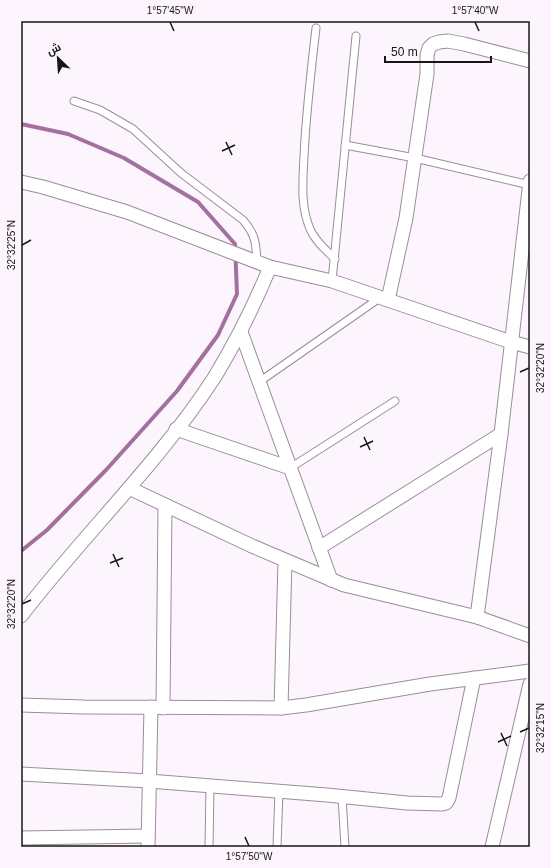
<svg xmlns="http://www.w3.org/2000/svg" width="551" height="868" viewBox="0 0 551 868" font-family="Arial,Cairo,sans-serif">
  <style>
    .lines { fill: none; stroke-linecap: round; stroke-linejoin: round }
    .stream { stroke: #a370a0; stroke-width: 4 }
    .lane-casing { stroke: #9a8d99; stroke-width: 9 }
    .street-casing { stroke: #9a8d99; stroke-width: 15 }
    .lane { stroke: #fff; stroke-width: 7 }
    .street { stroke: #fff; stroke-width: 13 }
    .ticks { fill: none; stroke: #191418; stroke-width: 1.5 }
    .neatline { fill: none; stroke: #191418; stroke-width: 1.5 }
    .ticks-label { font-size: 10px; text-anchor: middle; fill: #191418 }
  </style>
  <rect width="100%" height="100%" fill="#fdf5fd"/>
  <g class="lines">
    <polyline class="stream" points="21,124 68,134 124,158 198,202 235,244 237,294 218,335 177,391 106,470 47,530 21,551"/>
    <g class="lane-casing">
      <g id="lane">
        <path d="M316 28C311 71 306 113 304 156 303 181 300 205 310 229 315 241 326 250 335 259"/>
        <path d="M74 101 100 110 133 129 181 173 243 220C256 235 256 244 257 262"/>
        <polyline points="345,145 415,158 530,185"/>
        <polyline points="332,281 356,36"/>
        <polyline points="259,382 381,297"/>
        <polyline points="290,468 395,401"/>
        <polyline points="342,797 345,847"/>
        <polyline points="209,847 210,785"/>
        <polyline points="277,847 279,791"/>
      </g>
    </g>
    <g class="street-casing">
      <g id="street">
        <polyline points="21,182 43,187 127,212 270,267"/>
        <polyline points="388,300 406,218 427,74 427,55 429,48 433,44 439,42 448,41 464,44 530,61"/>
        <polyline points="241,332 331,580"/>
        <polyline points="176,429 290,468"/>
        <polyline points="129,488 252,546 344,585 477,617 530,636"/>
        <polyline points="319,548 501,434"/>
        <path d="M21 616C83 535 158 464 214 378 236 342 254 306 270 267L332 281 511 342 530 347"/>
        <polyline points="477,617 501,434 530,181"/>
        <polyline points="21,705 84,707 281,708 306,705 430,684 530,671"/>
        <polyline points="163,708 165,505"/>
        <polyline points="281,708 285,561"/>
        <polyline points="21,774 149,781 327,795 407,803 442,804 446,803 449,798 474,678"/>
        <polyline points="21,838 148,836"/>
        <polyline points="148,847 151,707"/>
        <polyline points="492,847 530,684"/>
      </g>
    </g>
    <use href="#lane" class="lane"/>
    <use href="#street" class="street"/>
  </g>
  <path class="ticks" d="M170 22 174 31M475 22 479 31M226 142 232 155M222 151 235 145M22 245 31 240M520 372 529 368M364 437 370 450M360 447 373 441M113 554 119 567M110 563 123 558M22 604 31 600M520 732 529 728M501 733 507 746M498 742 511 736M245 837 249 846"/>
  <rect width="551" height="868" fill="none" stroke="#fdf5fd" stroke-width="44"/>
  <g transform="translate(58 58) rotate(335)" stroke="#fdf5fd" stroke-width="3" paint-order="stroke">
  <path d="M0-3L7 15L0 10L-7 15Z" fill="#191418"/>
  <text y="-6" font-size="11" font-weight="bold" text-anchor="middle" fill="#191418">ش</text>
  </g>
  <path d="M385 56v6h106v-6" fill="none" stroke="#191418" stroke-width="2"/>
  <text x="391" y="56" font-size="12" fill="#191418" stroke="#fdf5fd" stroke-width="3" paint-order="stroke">50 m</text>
  <rect x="22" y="22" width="507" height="824" class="neatline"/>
  <g class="ticks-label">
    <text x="170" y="14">1°57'45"W</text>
    <text x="475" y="14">1°57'40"W</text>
    <text transform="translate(11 245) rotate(-90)" y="4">32°32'25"N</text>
    <text transform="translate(540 368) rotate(-90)" y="4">32°32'20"N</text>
    <text transform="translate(11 604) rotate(-90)" y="4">32°32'20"N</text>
    <text transform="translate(540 728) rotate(-90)" y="4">32°32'15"N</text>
    <text x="249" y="860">1°57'50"W</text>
  </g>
</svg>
